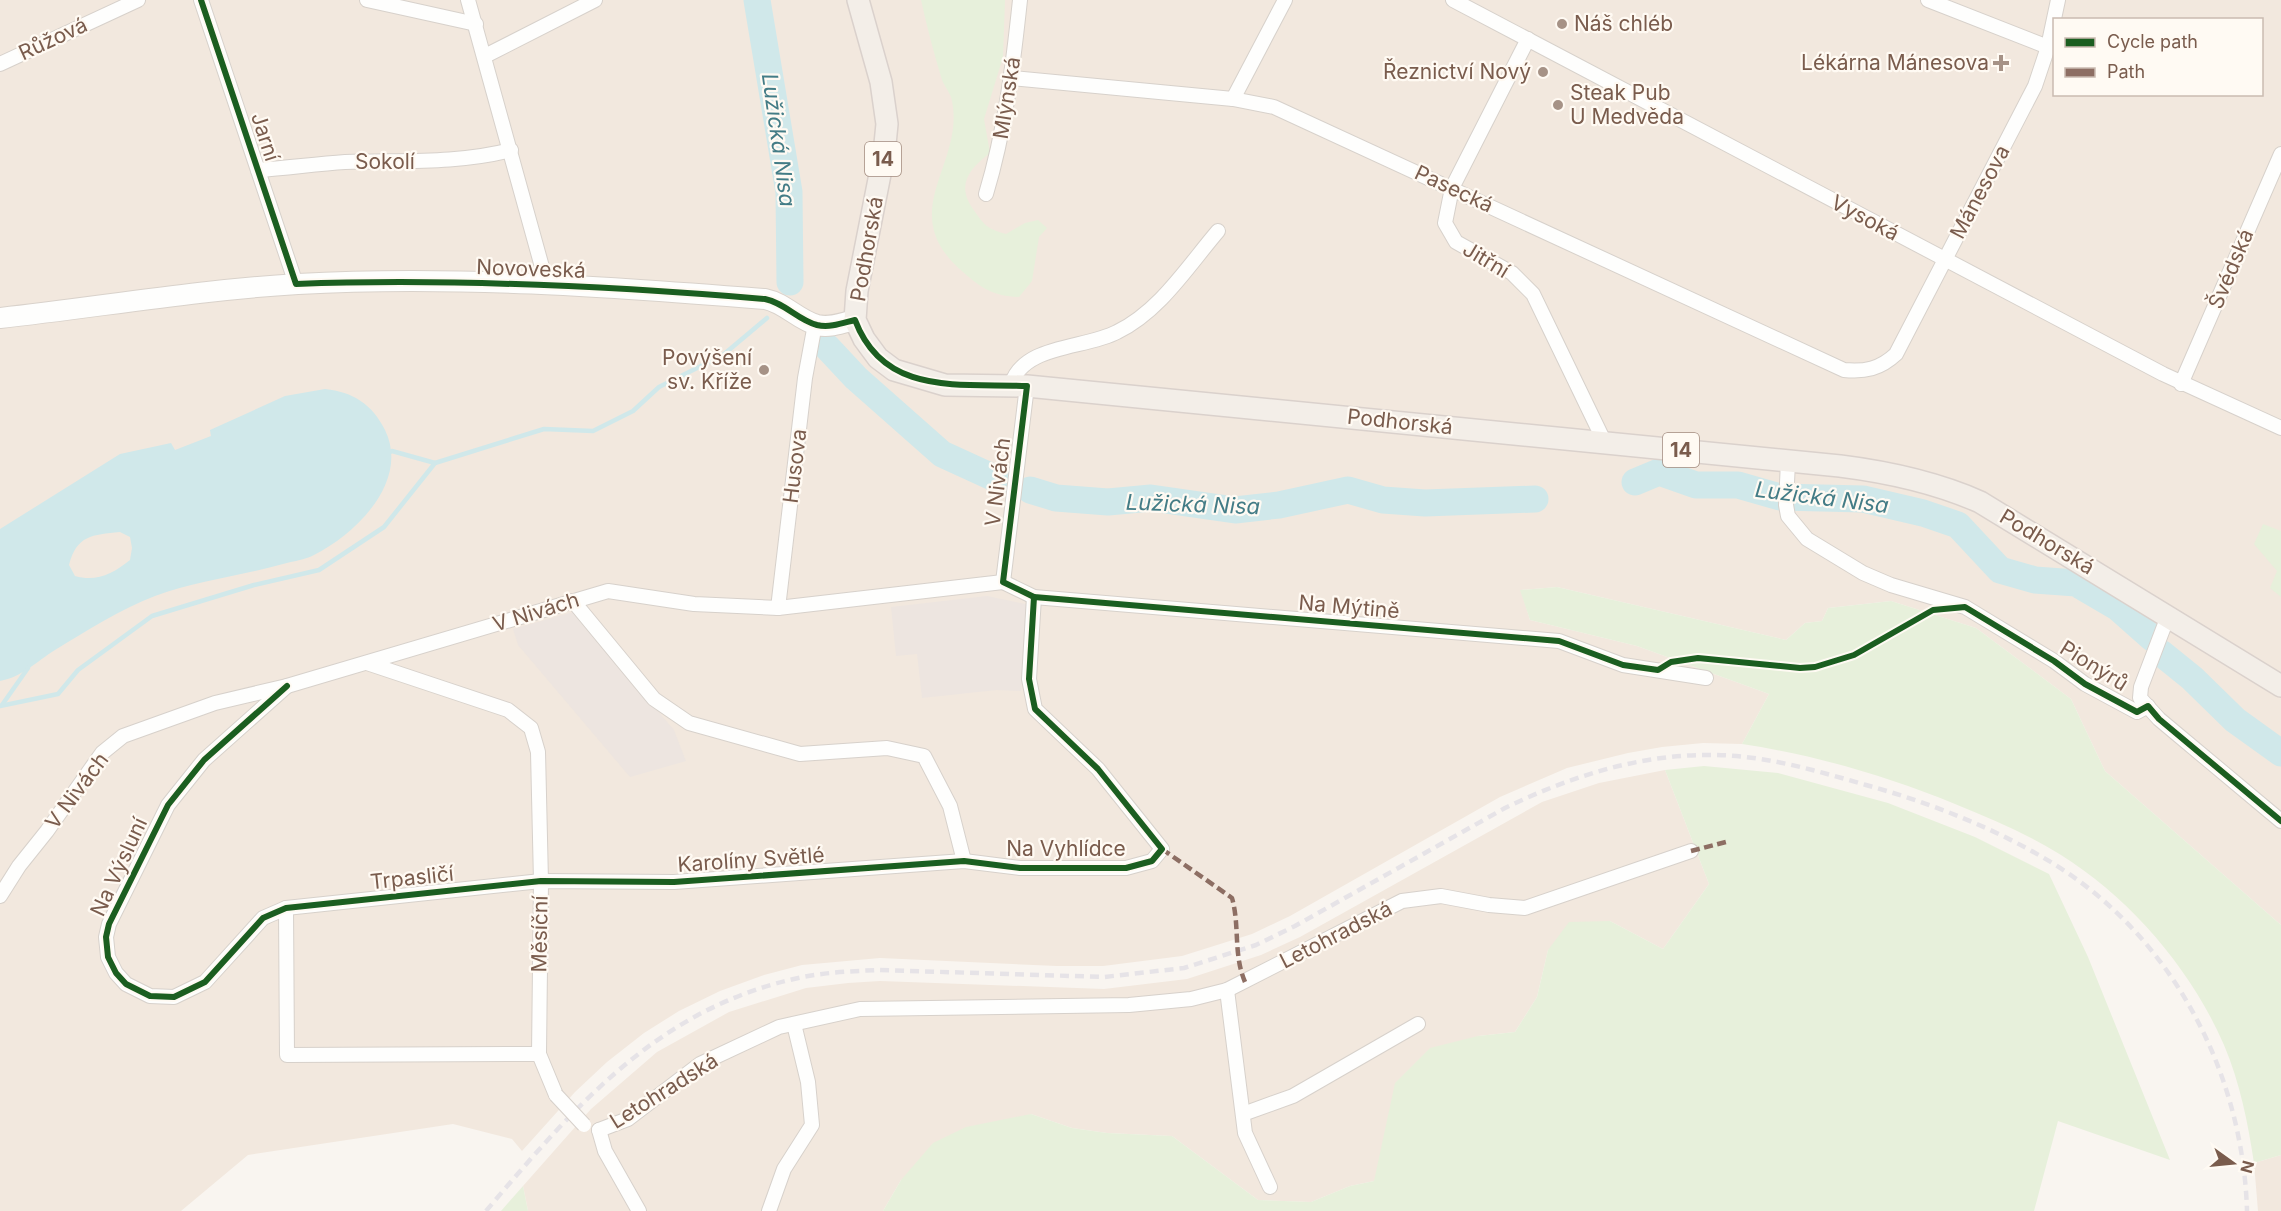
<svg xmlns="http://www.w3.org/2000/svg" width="2281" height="1211" viewBox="0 0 2281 1211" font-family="Inter,sans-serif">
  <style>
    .residential { fill: #f2e8de; fill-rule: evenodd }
    .industrial { fill: #ede5e0 }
    .green { fill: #e7f0db }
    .water { fill: #d0e8ea; fill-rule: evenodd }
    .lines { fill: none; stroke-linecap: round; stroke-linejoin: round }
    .stream { stroke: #d0e8ea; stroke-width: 4.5 }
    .river { stroke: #d0e8ea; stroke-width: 27 }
    .street-casing { stroke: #d7d1cb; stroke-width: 16 }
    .secondary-casing { stroke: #d9d2cb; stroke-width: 22 }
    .primary-casing { stroke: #dad1cc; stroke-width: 24 }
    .street { stroke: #fefefd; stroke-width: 14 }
    .secondary { stroke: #fefefd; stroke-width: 20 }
    .primary { stroke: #f3eee8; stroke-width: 21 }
    .rail { stroke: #e6e3e7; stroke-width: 4.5; stroke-dasharray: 9 6; stroke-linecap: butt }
    .street-bridge-casing { stroke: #d7d1cb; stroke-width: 16; stroke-linecap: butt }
    .street-bridge { stroke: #fefefd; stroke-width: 14 }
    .quiet { stroke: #8d6e63; stroke-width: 4.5; stroke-dasharray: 9 4.5; stroke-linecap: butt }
    .cycleway-casing { stroke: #fffaf3; stroke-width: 10 }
    .cycleway { stroke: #1b5e20; stroke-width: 6 }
    .poi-dot { fill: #a69286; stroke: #fffaf3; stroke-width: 2 }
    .labels { text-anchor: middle; stroke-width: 4.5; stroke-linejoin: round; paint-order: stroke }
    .shield { fill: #fffaf3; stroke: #a28b7f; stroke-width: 1.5 }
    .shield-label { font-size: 20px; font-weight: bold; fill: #7a5c4d }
    .poi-label { font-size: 21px; fill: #7a5c4d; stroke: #fffaf3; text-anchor: end }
    .street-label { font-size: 21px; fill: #7a5c4d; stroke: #fffaf3 }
    .water-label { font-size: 22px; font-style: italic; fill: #437c86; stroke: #fffaf3 }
  </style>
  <rect width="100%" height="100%" fill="#f9f5f0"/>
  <g class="residential">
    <path d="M0 0H2281V925L2105 771 2071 699 1976 628 1891 601 1828 608 1822 621 1805 623 1786 640 1557 587 1521 590 1530 620 1637 646 1769 694 1742 744 1703 743 1662 747 1628 753 1567 768 1500 797 1290 916 1252 934 1182 956 1103 966H1057L880 958 802 965 764 975 720 991 679 1011 644 1033 607 1062 575 1092 522 1151 512 1139 453 1124 248 1155 181 1211H0ZM2054 20H2262V94H2054Z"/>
    <polygon points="1665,770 1709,884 1663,949 1610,921 1548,950 1537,997 1515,1032 1478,1036 1374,1181 1350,1186 1311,1202 1258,1200 1172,1136 1107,1133 1072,1128 1031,1114 901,1180 883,1211 528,1211 523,1186 591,1109 657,1052 729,1012 806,988 848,983 880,981 1104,989 1187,979 1261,955 1300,937 1542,802 1599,783"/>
    <polygon points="2281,1155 2281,1211 2258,1211 2254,1163"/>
  </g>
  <g class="industrial">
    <polygon points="987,596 1030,605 1021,691 997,690 922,698 917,654 896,656 891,607"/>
    <polygon points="573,612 674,730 686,761 630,777 518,645 513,629"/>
  </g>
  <g class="green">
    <path d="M921 0H1005L1003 57 984 119 990 153C969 169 956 185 973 209 985 226 986 228 1006 234L1025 223 1038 220 1047 228 1039 237 1032 281 1019 297C994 296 982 289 963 272 893 212 965 166 952 101 951 94 945 87 942 80 934 54 927 27 921 0Z"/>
    <polygon points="2263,524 2281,531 2281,597 2270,588 2277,571 2254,544"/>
    <path d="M1557 587 1786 640 1805 623 1822 621 1828 608 1891 601 1976 628 2071 699 2105 771 2281 925V1155L2254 1163C2248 1123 2240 1083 2224 1045 2191 969 2131 899 2061 855 2028 834 1991 819 1955 804 1887 776 1815 755 1742 744L1769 694 1637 646 1530 620 1520 590Z"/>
    <polygon points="1704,766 1778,773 1888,803 1975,837 2049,874 2088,957 2170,1160 2058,1121 2034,1211 883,1211 901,1180 933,1143 966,1127 1031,1114 1072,1128 1107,1133 1172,1136 1258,1200 1311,1202 1350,1186 1374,1181 1395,1083 1430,1048 1478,1036 1515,1032 1537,997 1548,950 1569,922 1610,921 1663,949 1709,884 1665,770"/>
    <polygon points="523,1186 528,1211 501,1211"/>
  </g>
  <path class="water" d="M325 389C353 392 372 404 385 430 410 481 356 534 314 555 305 560 293 561 283 564 241 576 196 581 155 596 121 609 86 631 55 650 36 662 22 677 0 681V529L120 454 171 443 175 450 211 436 210 430 285 396ZM120 532 130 537 132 548 130 560C113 574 96 582 75 576L69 565C77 535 92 535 120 532Z"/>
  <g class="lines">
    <g class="stream">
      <polyline points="386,454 392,451 435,463"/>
      <polyline points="2,705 28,668"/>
      <polyline points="0,706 58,694 78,670 152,616 254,585 319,570 384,527 435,463 544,429 593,431 633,411 659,387 723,355 767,318"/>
    </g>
    <g class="river">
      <polyline points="757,0 789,192 790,282"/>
      <polyline points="827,347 856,378 942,454 1001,481"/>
      <polyline points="1635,482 1659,472 1696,485 1738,485 1780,497 1863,499 1923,513 1958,525 2000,570 2035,580 2076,583 2117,607 2152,638"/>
      <polyline points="1030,490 1056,498 1108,502 1151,498 1235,510 1279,505 1348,490 1383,500 1425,503 1535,499"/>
      <polyline points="2161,653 2192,678 2235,720 2281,753"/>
    </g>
    <g class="street-casing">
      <g id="street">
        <polyline points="201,0 296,284"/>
        <polyline points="367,0 476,24"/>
        <polyline points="468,0 547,285"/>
        <polyline points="1453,0 2163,374 2281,428"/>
        <polyline points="1928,0 2048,47"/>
        <polyline points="1528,39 1452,188 1445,223 1456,242 1512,273 1533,294 1605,443"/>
        <polyline points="485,56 595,0"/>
        <polyline points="0,64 138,0"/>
        <path d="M1012 78 1233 99 1274 107 1844 370C1865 372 1880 369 1896 354L2035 86 2048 47 2058 0"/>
        <polyline points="1233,99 1285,0"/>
        <path d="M258 170C287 168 316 164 345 162 402 160 456 164 511 150"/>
        <path d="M986 194C1005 131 1013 66 1020 0"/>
        <polyline points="2181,384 2281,154"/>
        <path d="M1011 385C1023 344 1085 349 1117 332 1160 311 1188 266 1218 231"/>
        <polyline points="1788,461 1786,505 1788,516 1807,539 1863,573 1891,585 1965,607 2054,661 2085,684 2137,712 2148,706"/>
        <polyline points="1003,582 1034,597 1559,641 1623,665 1706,678"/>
        <polyline points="1003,582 1027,386"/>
        <polyline points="573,601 654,699 689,723 800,754 887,748 924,756 950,806 964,861"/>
        <polyline points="778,608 805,378 815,324"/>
        <polyline points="2168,616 2141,687 2140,698 2159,719 2281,821"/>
        <polyline points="367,663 508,710 531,728 538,752 541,881 539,1054 556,1095"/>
        <polyline points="287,686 204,760 168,805 109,924 106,937 108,957 116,973 126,984 150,996 174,997 205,982 263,918 286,908 541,881 674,882 964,861 1020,868 1126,868 1152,861 1162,849 1098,769 1035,709 1029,679 1034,597"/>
        <polyline points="0,896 19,866 47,831 102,753 123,736 215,703 287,686 608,591 694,604 778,608 1003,582"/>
        <polyline points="286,908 287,1055 539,1054"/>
        <polyline points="1227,990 1245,1133 1270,1187"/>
        <polyline points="1243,1114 1293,1096 1418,1024"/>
        <polyline points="599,1130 628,1119 700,1064 779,1027 860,1009 1129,1005 1191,999 1227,990 1402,901 1441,896 1489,905 1525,908 1691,851"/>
        <polyline points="599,1130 605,1151 639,1211"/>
        <polyline points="769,1211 784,1169 812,1125 808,1082 794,1024"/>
      </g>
    </g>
    <g class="secondary-casing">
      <path id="secondary" d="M0 318C99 307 198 290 298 284 453 275 610 287 765 299 785 303 798 320 817 325 830 328 843 323 855 320"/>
    </g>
    <g class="primary-casing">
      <path id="primary" d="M858 0 881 82 887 124 884 154 857 291 855 320 864 339 878 358 894 370 945 385 1027 386 1840 466C1888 472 1935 482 1980 502L2281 686"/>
    </g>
    <use href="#street" class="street"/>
    <use href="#secondary" class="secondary"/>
    <use href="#primary" class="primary"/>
    <path class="rail" d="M486 1211C576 1105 660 1006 803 977 828 972 855 971 880 970L1104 977 1184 968 1256 945 1295 926 1505 808C1567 778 1636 755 1706 755 1761 754 1814 770 1866 785 1931 803 1997 829 2054 864 2173 938 2243 1073 2247 1211"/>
    <g class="street-bridge-casing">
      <polyline id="street-bridge" points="556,1095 584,1125"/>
    </g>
    <use href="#street-bridge" class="street-bridge"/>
    <g class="quiet">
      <path d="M1162 849 1232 898C1240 926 1233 954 1245 982"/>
      <polyline points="1691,851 1726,842"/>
    </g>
    <g class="cycleway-casing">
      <g id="cycleway">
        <path d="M201 0 296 284C452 278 609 286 765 299 785 303 798 320 817 325 830 328 843 323 855 320 884 397 960 383 1027 386L1003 582 1034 597 1559 641 1623 665 1658 670 1671 662 1698 658 1800 668 1815 667 1854 655 1933 610 1965 607 2054 661 2085 684 2137 712 2148 706 2159 719 2281 821"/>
        <polyline points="287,686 204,760 168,805 109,924 106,937 108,957 116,973 126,984 150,996 174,997 205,982 263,918 286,908 541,881 674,882 964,861 1020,868 1126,868 1152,861 1162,849 1098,769 1035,709 1029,679 1034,597"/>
      </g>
    </g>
    <use href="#cycleway" class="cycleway"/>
  </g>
  <g class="poi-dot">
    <circle cx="1562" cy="24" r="6"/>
    <path d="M1998 54h6v6h6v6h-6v6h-6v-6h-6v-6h6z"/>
    <circle cx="1543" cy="72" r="6"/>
    <circle cx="1558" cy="105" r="6"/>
    <circle cx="764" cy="370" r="6"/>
  </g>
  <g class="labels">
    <g class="shield">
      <rect x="865" y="142" width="36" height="34" rx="4.5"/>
      <rect x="1663" y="433" width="36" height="34" rx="4.5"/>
    </g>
    <g class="shield-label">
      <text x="883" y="166">14</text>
      <text x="1681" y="457">14</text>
    </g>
    <g class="poi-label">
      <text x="1574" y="31" text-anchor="start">Náš chléb</text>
      <text x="1989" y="70">Lékárna Mánesova</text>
      <text x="1531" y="79">Řeznictví Nový</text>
      <text x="1570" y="100" text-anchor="start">Steak Pub<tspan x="1570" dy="24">U Medvěda</tspan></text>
      <text x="752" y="365">Povýšení<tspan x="752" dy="24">sv. Kříže</tspan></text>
    </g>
    <g class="street-label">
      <text transform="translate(53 39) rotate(-25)" y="7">Růžová</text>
      <text transform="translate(1007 98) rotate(-81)" y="7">Mlýnská</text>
      <text transform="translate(265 137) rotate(72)" y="7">Jarní</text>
      <text x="385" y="169">Sokolí</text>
      <text transform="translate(1454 189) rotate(25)" y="7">Pasecká</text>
      <text transform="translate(1980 192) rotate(-62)" y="7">Mánesova</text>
      <text transform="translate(1865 218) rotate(28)" y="7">Vysoká</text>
      <text transform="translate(867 249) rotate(-80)" y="7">Podhorská</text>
      <text transform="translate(1486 260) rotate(31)" y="7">Jitřní</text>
      <text transform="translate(531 269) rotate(2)" y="7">Novoveská</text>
      <text transform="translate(2231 269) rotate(-67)" y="7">Švédská</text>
      <text transform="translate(1400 422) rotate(6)" y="7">Podhorská</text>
      <text transform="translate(795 466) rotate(-83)" y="7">Husova</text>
      <text transform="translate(998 482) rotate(-83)" y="7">V Nivách</text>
      <text transform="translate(2047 542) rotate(31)" y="7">Podhorská</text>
      <text transform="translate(1349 607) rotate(5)" y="7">Na Mýtině</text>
      <text transform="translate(536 612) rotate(-17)" y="7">V Nivách</text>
      <text transform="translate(2094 666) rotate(32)" y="7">Pionýrů</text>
      <text transform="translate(77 791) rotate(-53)" y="7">V Nivách</text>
      <text x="1066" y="856">Na Vyhlídce</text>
      <text transform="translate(751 860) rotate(-4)" y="7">Karolíny Světlé</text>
      <text transform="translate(119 867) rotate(-65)" y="7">Na Výsluní</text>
      <text transform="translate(412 878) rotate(-6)" y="7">Trpasličí</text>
      <text transform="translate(540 934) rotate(-89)" y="7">Měsíční</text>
      <text transform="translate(1336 935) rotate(-27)" y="7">Letohradská</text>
      <text transform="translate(664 1091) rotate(-32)" y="7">Letohradská</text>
    </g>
    <g class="water-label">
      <text transform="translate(779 140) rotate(82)" y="8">Lužická Nisa</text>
      <text transform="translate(1822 497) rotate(7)" y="8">Lužická Nisa</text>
      <text transform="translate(1193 504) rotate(2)" y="8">Lužická Nisa</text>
    </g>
  </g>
  <rect x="2053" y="18" width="210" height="78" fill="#fffaf3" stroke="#cabbb1" stroke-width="1.5"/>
  <rect x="2065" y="38" width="30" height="9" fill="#1b5e20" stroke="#cabbb1" stroke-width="1.5"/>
  <text x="2107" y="48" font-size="18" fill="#7a5c4d">Cycle path</text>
  <rect x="2065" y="68" width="30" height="9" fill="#8d6e63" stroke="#cabbb1" stroke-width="1.5"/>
  <text x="2107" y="78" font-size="18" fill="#7a5c4d">Path</text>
  <g transform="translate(2233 1163) rotate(105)" stroke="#fffaf3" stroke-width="4.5" paint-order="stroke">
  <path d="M0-4.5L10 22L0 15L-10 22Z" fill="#7a5c4d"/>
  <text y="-9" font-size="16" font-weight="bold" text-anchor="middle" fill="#7a5c4d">N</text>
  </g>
</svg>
